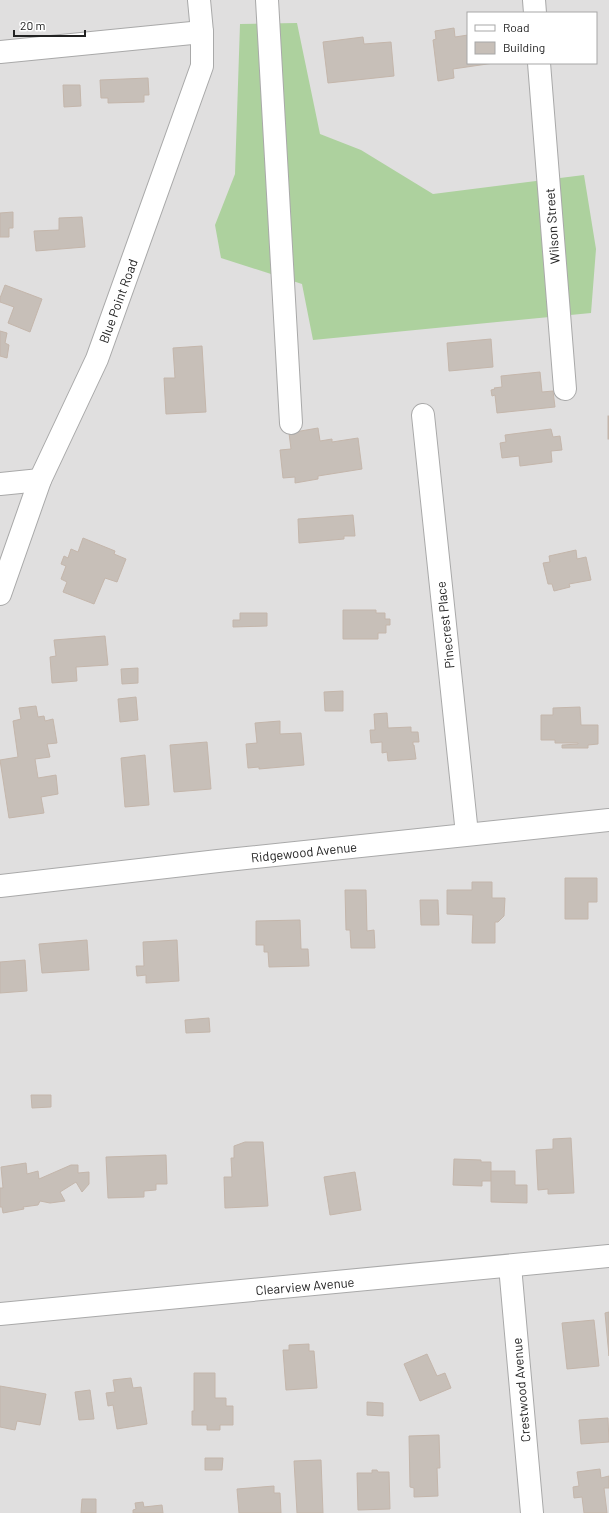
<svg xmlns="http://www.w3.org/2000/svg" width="609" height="1513" viewBox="0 0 609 1513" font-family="Barlow,sans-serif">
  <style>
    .residential { fill: #e0dfdf; fill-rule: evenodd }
    .forest { fill: #add19e }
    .building { fill: #c7bfb8; stroke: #c4b6ab }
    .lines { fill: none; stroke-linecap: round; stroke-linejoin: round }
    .minor-casing { stroke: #a9a9a9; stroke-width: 24 }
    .minor { stroke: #fff; stroke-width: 22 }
    .labels { text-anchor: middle; stroke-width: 4; stroke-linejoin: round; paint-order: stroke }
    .street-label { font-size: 13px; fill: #222; stroke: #fff }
  </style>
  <rect width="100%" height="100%" fill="#f2efe9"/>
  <path class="residential" d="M0 0H609V1513H0ZM468 13H596V63H468Z"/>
  <polygon class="forest" points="297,23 320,134 361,150 433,194 584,175 596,249 591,313 313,340 302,284 221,258 215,225 235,174 240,24"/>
  <g class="building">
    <polygon points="454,28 455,37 468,35 468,63 494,63 453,69 454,78 438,81 433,40 436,39 435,31"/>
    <polygon points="363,37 364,44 391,42 394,76 328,83 323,42"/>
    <polygon points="148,78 149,95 144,95 144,102 108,103 108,98 101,98 100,80"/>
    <polygon points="63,85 80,85 81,106 64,107"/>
    <polygon points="13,212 13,228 9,228 9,237 0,237 0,213"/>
    <polygon points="82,217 85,247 36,251 34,231 59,230 59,218"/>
    <polygon points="5,285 42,299 30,332 8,323 14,307 0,302 0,298"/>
    <polygon points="0,331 7,333 5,343 9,345 7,358 0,356"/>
    <polygon points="491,339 493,367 449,371 447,343"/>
    <polygon points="202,346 206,412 166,414 164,378 175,378 173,348"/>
    <polygon points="540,372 542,392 553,391 555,407 497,413 495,395 492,396 491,390 495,389 494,388 502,387 501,376"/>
    <rect x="608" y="416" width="1" height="23"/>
    <polygon points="318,428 320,441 332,439 332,442 358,438 362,469 318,476 318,479 295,483 295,477 283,478 280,450 291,449 289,433"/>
    <polygon points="551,429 553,437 560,436 562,450 551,451 552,462 520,466 519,456 502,458 500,443 506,442 505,435"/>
    <polygon points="353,515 355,536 344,536 344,539 299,543 298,519"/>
    <polygon points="83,538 115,551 114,554 126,559 117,582 105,578 94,604 63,592 67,582 61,579 66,566 61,564 64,556 68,558 71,549 78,552"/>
    <polygon points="576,550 577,559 586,557 591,580 569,584 570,587 554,591 552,584 548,584 543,563 550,562 549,556"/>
    <polygon points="343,610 376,610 376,613 385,613 385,619 390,619 390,625 386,625 386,633 378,633 378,639 343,639"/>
    <polygon points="240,613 267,613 267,626 233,627 233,620 240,620"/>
    <polygon points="105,636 108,665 76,667 77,681 52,683 50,657 56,656 54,640"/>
    <polygon points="138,668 138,683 122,684 121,669"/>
    <polygon points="343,691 343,711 325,711 324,692"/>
    <polygon points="136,697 138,720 120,722 118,699"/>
    <polygon points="36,706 38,717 44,716 45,721 53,719 57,743 47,744 50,757 35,759 38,778 56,775 58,794 41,797 44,813 9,818 0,760 18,757 13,721 21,719 19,708"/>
    <polygon points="580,707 581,725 598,725 598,744 588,745 588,748 562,748 562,745 578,744 578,743 555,743 555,740 541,740 541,715 553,715 553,708"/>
    <polygon points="387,713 388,728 411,727 411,732 418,732 419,742 413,742 413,745 414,745 416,759 388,761 387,752 382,753 382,742 371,743 370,730 375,730 374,714"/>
    <polygon points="280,721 280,734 301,733 304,765 259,769 259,767 248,768 246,744 257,743 255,723"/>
    <polygon points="207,742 211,789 174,792 170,745"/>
    <polygon points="145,755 149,805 125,807 121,758"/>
    <polygon points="565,878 597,878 597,902 588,902 588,919 565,919"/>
    <polygon points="472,882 492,882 492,898 505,898 504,916 498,922 495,922 495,943 472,943 473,915 447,914 447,890 472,890"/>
    <polygon points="345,890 366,890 367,931 374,930 375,948 351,948 350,930 346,930"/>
    <polygon points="420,900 438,900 439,925 421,925"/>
    <polygon points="300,920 301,949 308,949 309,966 269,967 268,952 264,952 264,945 256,945 256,921"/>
    <polygon points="87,940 89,970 42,973 39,944"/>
    <polygon points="177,940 179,981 146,983 146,975 137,976 136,966 144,966 143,942"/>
    <polygon points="25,960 27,991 0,993 0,962"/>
    <polygon points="209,1018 210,1032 186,1033 185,1020"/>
    <polygon points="31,1095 51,1095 51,1107 32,1108"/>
    <polygon points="571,1138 574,1193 548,1194 548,1189 538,1190 536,1150 553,1149 553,1139"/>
    <polygon points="245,1142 263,1142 268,1206 225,1208 224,1177 232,1177 231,1158 234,1158 234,1146"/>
    <polygon points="166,1155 167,1184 156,1184 156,1190 144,1191 144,1197 108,1198 106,1157"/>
    <polygon points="454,1159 481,1160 481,1162 491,1162 491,1181 482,1181 482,1186 453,1185"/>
    <polygon points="26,1163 27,1174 38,1171 39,1179 71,1165 78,1165 78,1173 89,1172 89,1184 82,1192 76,1182 60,1192 65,1201 50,1203 40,1201 38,1205 23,1207 24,1209 3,1213 2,1207 0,1207 0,1188 3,1188 1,1167"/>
    <polygon points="491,1171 515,1171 515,1185 527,1185 527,1203 491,1202"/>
    <polygon points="355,1172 361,1210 330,1215 324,1177"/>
    <polygon points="609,1312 609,1356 605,1313"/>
    <polygon points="594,1320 599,1366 567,1369 562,1323"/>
    <polygon points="309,1344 309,1351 314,1351 317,1388 286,1390 283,1350 289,1350 289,1345"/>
    <polygon points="427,1354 437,1376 445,1373 451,1388 420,1401 404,1364"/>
    <polygon points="194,1373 215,1373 215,1398 226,1398 226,1406 233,1406 233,1425 220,1425 220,1430 207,1430 207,1425 192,1425 192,1411 194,1411"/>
    <polygon points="131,1378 133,1388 141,1387 147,1424 117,1429 113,1405 108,1406 106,1393 115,1392 113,1380"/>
    <polygon points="0,1386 46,1394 40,1425 17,1421 15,1430 0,1427"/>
    <polygon points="90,1390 94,1419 79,1420 75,1392"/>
    <polygon points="367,1402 383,1403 383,1416 367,1415"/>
    <polygon points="608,1418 609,1442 581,1444 579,1420"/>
    <polygon points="439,1435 440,1468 437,1468 438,1496 414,1497 414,1488 410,1487 409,1436"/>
    <polygon points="205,1458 223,1458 222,1470 205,1470"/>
    <polygon points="321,1460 323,1513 297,1513 294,1461"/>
    <polygon points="600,1469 601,1478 609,1476 609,1488 604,1488 607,1513 584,1513 582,1497 574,1498 573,1487 579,1486 577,1472"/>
    <polygon points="372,1470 377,1470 378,1472 389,1472 390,1509 358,1510 357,1473 372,1473"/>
    <polygon points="274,1486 274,1493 280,1493 281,1513 239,1513 237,1489"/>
    <polygon points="82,1499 96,1499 96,1513 81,1513"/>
    <polygon points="143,1502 144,1507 162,1505 163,1513 133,1513 133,1510 136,1509 135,1503"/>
  </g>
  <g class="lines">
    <g class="minor-casing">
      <g id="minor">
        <polyline points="267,0 291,423"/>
        <polyline points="534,0 535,13"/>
        <polyline points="0,52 202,32"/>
        <polyline points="539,63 565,389"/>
        <polyline points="423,415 467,834"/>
        <polyline points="0,484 40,480"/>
        <polyline points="0,594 40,480 97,359 202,66 202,32 199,0"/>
        <polyline points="0,886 218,861 609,820"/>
        <polyline points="510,1266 532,1513"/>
        <polyline points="0,1314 609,1256"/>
      </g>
    </g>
    <use href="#minor" class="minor"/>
  </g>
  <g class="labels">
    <g class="street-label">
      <text transform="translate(552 226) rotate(-94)" y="5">Wilson Street</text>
      <text transform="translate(118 301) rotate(-70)" y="5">Blue Point Road</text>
      <text transform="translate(445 625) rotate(-96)" y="5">Pinecrest Place</text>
      <text transform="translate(304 852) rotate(-6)" y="5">Ridgewood Avenue</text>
      <text transform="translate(305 1286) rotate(-5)" y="5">Clearview Avenue</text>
      <text transform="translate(521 1390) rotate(-95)" y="5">Crestwood Avenue</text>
    </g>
  </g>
  <rect x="467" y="12" width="130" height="52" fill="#ffffff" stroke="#a7a7a7"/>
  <rect x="475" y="25" width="20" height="6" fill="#ffffff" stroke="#a7a7a7"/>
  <text x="503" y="32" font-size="12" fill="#222222">Road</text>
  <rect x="475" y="42" width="20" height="12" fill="#c7bfb8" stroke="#a7a7a7"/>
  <text x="503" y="52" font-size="12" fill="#222222">Building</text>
  <path d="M14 30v6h71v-6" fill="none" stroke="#222222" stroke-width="2"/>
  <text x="20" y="30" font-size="12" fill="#222222" stroke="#ffffff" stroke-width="3" paint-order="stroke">20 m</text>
</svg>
